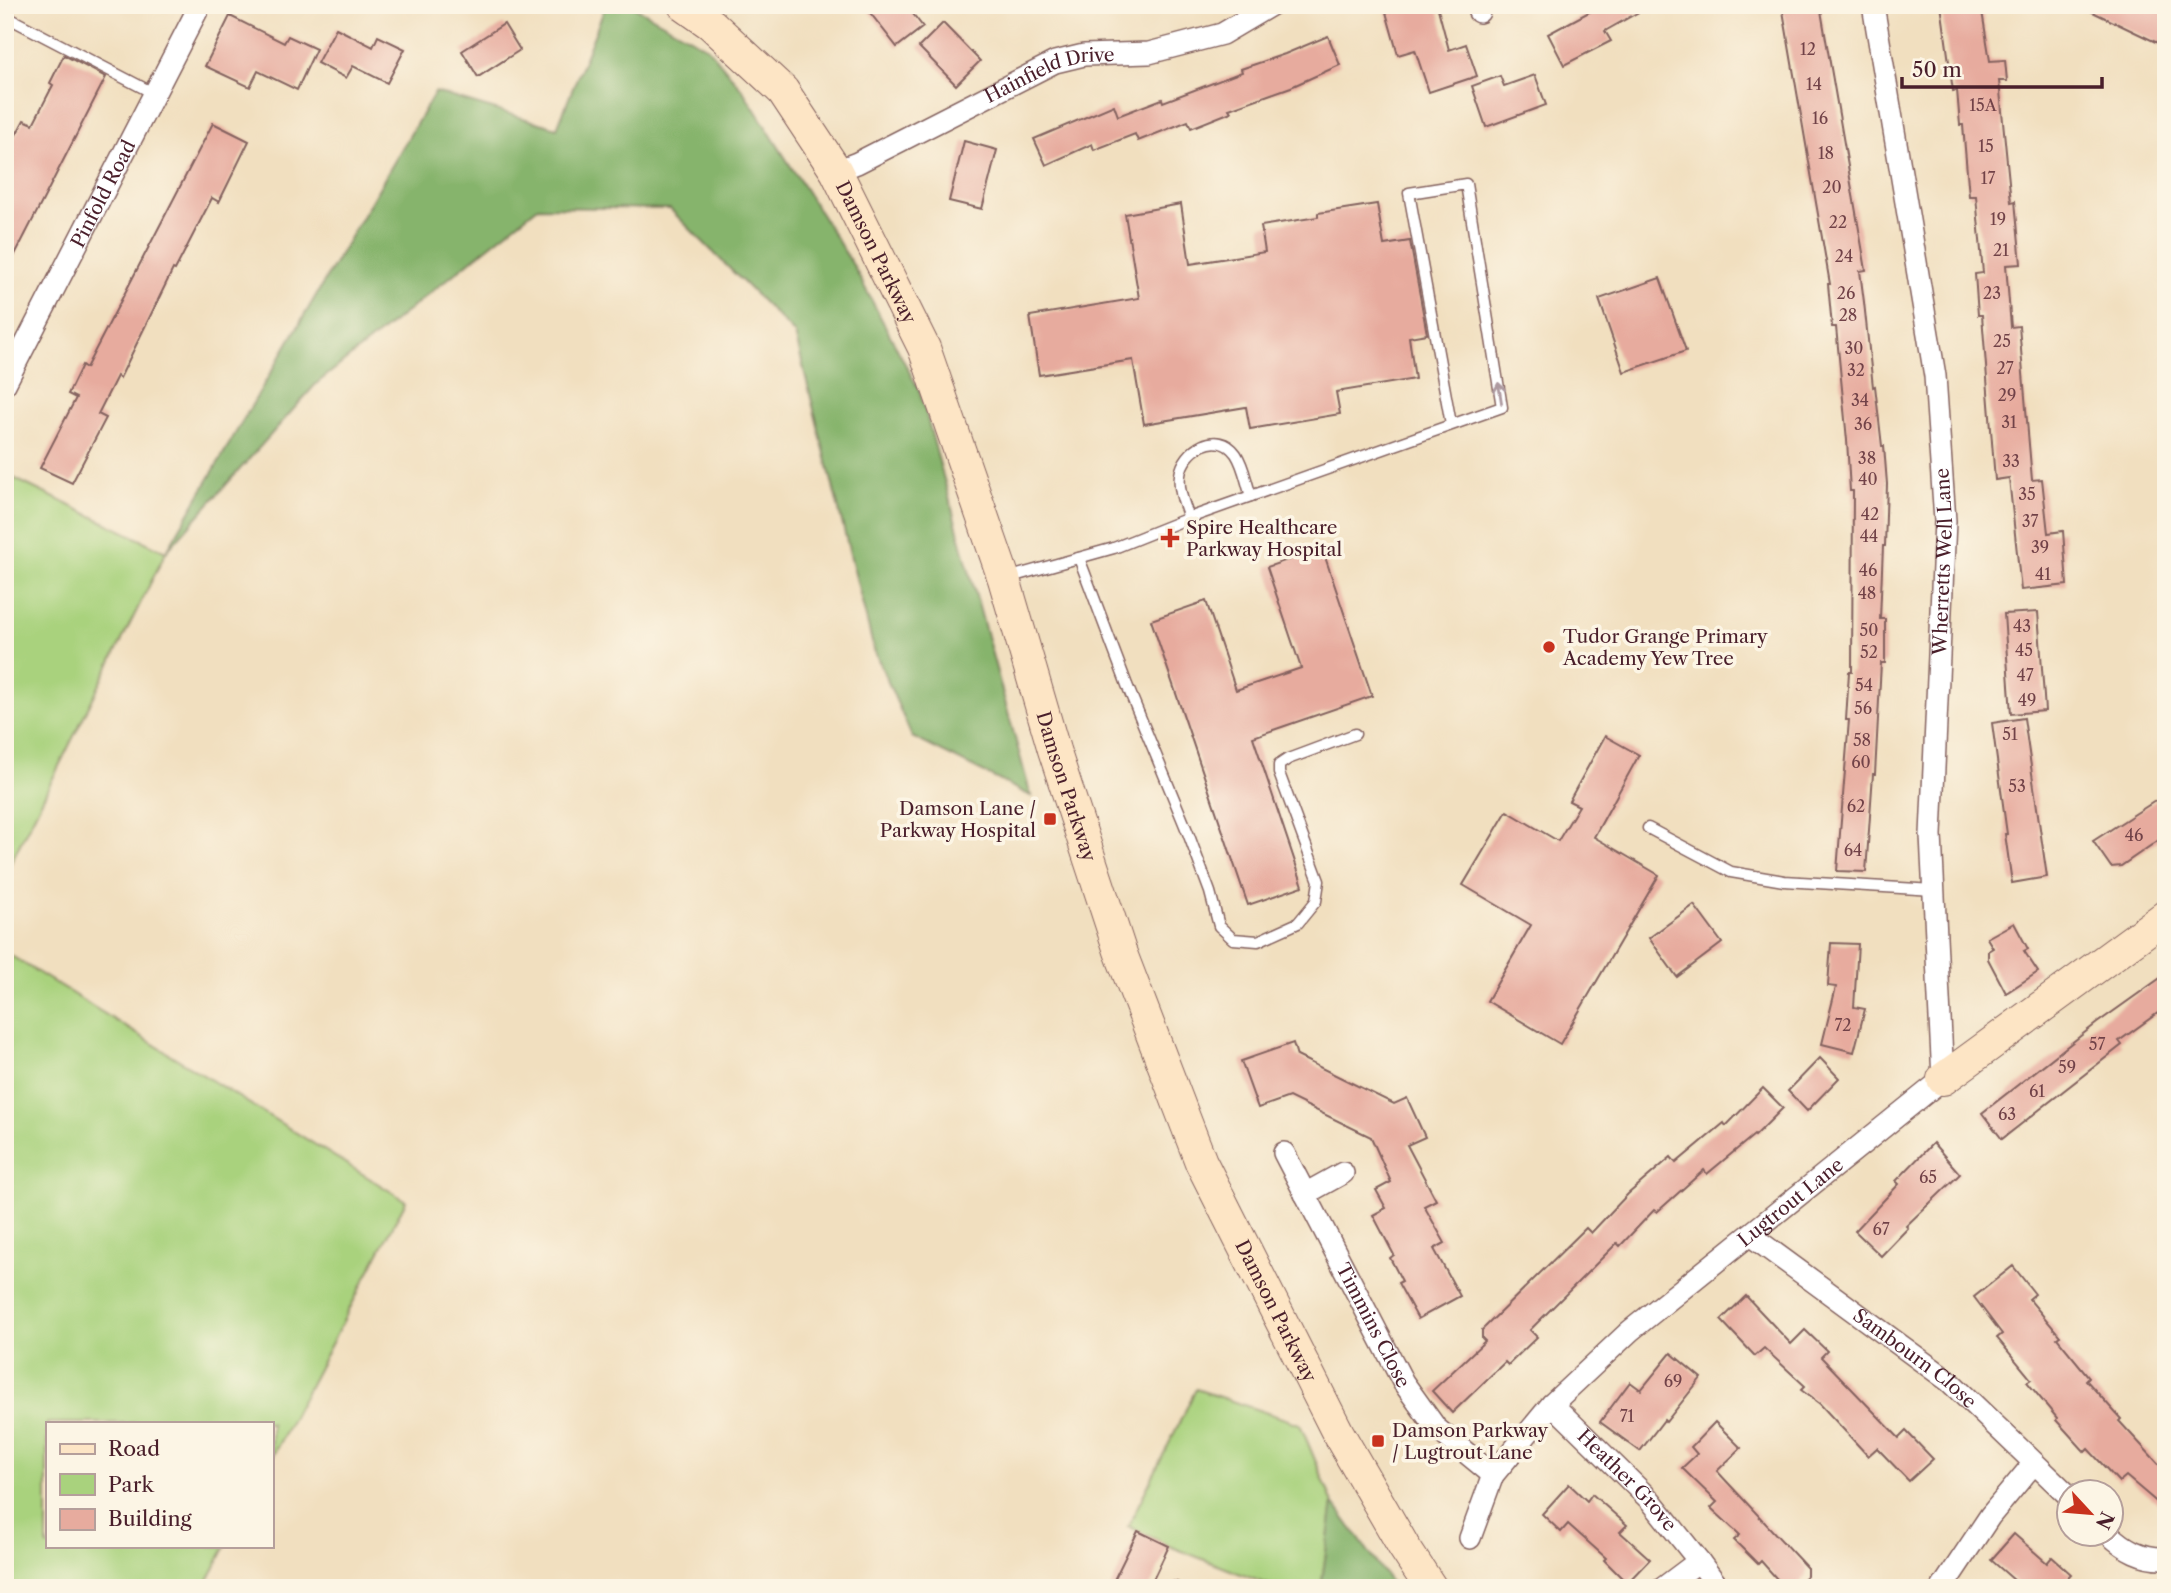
<svg xmlns="http://www.w3.org/2000/svg" width="2171" height="1593" viewBox="0 0 2171 1593" font-family="'Libre Caslon Text',serif">
  <style>
    .green { fill: #a9d27d; stroke: #7a7854; stroke-width: 2 }
    .forest { fill: #86b46c; stroke: #686a4c; stroke-width: 2 }
    .building { fill: #e7ab9e }
    .lines { fill: none; stroke-linecap: round; stroke-linejoin: round }
    .lane-casing { stroke: #84625f; stroke-width: 13 }
    .street-casing { stroke: #84625f; stroke-width: 24 }
    .secondary-casing { stroke: #84625f; stroke-width: 34 }
    .lane { stroke: #fff; stroke-width: 10 }
    .street { stroke: #fff; stroke-width: 21 }
    .secondary { stroke: #fde5c5; stroke-width: 32 }
    .oneway { stroke: #ae9aa0 }
    .poi-dot { fill: #c8321e; stroke: #fcf5e5; stroke-width: 2.5 }
    .labels { text-anchor: middle; stroke-width: 7; stroke-linejoin: round; paint-order: stroke }
    .number-label { font-size: 16px; fill: #714248 }
    .street-label { font-size: 19px; fill: #4a1f2b; stroke: #fcf5e5 }
    .poi-label { font-size: 19px; fill: #4a1f2b; stroke: #fcf5e5; text-anchor: start }
  </style>
  <rect width="100%" height="100%" fill="#fcf5e5"/>
  <filter id="ink" filterUnits="userSpaceOnUse"><feTurbulence type="fractalNoise" baseFrequency=".0143" numOctaves="2"/><feDisplacementMap in="SourceGraphic" scale="14" xChannelSelector="R" yChannelSelector="G"/><feConvolveMatrix kernelMatrix="1 2 1 2 8 2 1 2 1" color-interpolation-filters="sRGB"/></filter>
  <filter id="wash" filterUnits="userSpaceOnUse"><feTurbulence type="fractalNoise" baseFrequency=".00686" numOctaves="4" result="noise"/><feDisplacementMap in="SourceGraphic" scale="28" xChannelSelector="R" yChannelSelector="G"/><feGaussianBlur stdDeviation="1.57" result="paint"/><feColorMatrix in="noise" values="0 0 0 0 0 0 0 0 0 0 0 0 0 0 0 0 0 1.4 0 .05"/><feComposite in="paint" operator="in"/></filter>
  <g filter="url(#wash)">
    <rect width="100%" height="100%" fill="#f1dfbf"/>
    <g class="green">
      <polygon points="5,474 166,552 5,874"/>
      <polygon points="5,952 406,1201 271,1459 271,1423 47,1423 47,1546 226,1546 204,1588 5,1588"/>
      <polygon points="1196,1389 1300,1424 1333,1503 1321,1588 1277,1588 1169,1546 1128,1526"/>
    </g>
    <g class="forest">
      <polygon points="606,5 631,5 708,48 742,89 853,265 920,392 1031,796 912,737 874,650 795,334 670,209 538,207 316,384 166,552 435,92 557,128"/>
      <polygon points="1333,1503 1395,1588 1321,1588"/>
    </g>
    <g id="blocks">
      <g class="building">
        <polygon points="864,5 906,5 923,27 897,47"/>
        <polygon points="1384,5 1437,5 1449,50 1466,44 1477,76 1429,92 1415,50 1398,55"/>
        <polygon points="1602,5 1651,5 1605,31 1611,41 1564,65 1548,34"/>
        <polygon points="1782,5 1820,5 1866,270 1860,271 1864,302 1873,387 1875,386 1882,446 1884,446 1887,484 1885,546 1883,546 1880,619 1885,619 1885,663 1881,663 1875,774 1873,774 1866,872 1837,871 1849,720 1846,720 1849,672 1852,672 1853,491 1850,491 1847,440 1836,327 1832,327 1828,284 1830,284"/>
        <polygon points="1941,5 1981,5 1990,61 2005,60 2007,81 1999,81 2011,202 2015,201 2021,264 2006,265 2011,327 2019,326 2032,480 2042,479 2048,533 2063,531 2067,585 2021,590 2009,478 1995,480 1982,315 1978,315 1975,274 1983,273 1976,196 1969,196 1963,125 1960,125 1957,90 1953,91"/>
        <polygon points="2078,5 2166,5 2166,47 2143,36"/>
        <polygon points="230,16 284,43 288,36 316,49 297,90 258,71 250,87 205,66"/>
        <polygon points="943,23 980,61 956,85 919,47"/>
        <polygon points="504,24 520,50 478,77 462,51"/>
        <polygon points="336,28 373,47 378,36 405,49 387,83 353,66 346,78 317,63"/>
        <polygon points="1328,36 1340,65 1291,87 1229,109 1231,112 1191,128 1188,121 1138,141 1135,134 1094,150 1092,144 1046,165 1034,139 1114,105 1118,116 1162,99 1163,102 1242,72 1241,69 1285,54"/>
        <polygon points="64,55 106,77 5,274 5,155 24,120 33,124 53,85 50,83"/>
        <polygon points="1535,75 1546,105 1486,127 1472,86 1500,76 1504,86"/>
        <polygon points="213,123 249,141 219,202 212,198 175,270 173,269 120,378 117,376 98,414 106,418 72,483 40,468 76,398 68,394 82,365 86,368"/>
        <polygon points="964,141 997,150 982,209 949,201"/>
        <polygon points="1181,204 1190,264 1265,252 1261,226 1318,217 1318,213 1377,204 1384,245 1410,241 1427,334 1409,337 1415,379 1336,392 1340,414 1250,429 1246,407 1144,424 1133,360 1039,375 1030,316 1139,298 1125,214"/>
        <polygon points="1660,278 1686,351 1624,372 1599,299"/>
        <polygon points="1322,548 1372,696 1253,737 1303,886 1248,905 1151,620 1206,601 1236,690 1301,668 1267,567"/>
        <polygon points="2038,612 2045,711 2011,714 2004,614"/>
        <polygon points="2024,718 2047,877 2012,883 2005,834 2007,834 1992,723"/>
        <polygon points="1605,736 1639,755 1594,837 1659,875 1560,1044 1487,1001 1531,925 1463,885 1507,811 1558,841 1579,806 1569,801"/>
        <polygon points="2166,794 2166,835 2121,866 2111,867 2093,841"/>
        <polygon points="1694,905 1722,943 1677,977 1649,938"/>
        <polygon points="2014,923 2028,949 2024,951 2038,972 2006,993 1988,959 1988,951 1993,948 1987,938"/>
        <polygon points="1831,943 1858,944 1854,1007 1865,1009 1854,1052 1822,1044 1836,987 1828,986"/>
        <polygon points="2166,974 2166,1007 2119,1041 2122,1045 2002,1139 1982,1113 2097,1023"/>
        <polygon points="1293,1043 1297,1056 1394,1104 1407,1098 1425,1137 1407,1145 1436,1200 1424,1206 1445,1243 1434,1249 1460,1296 1418,1319 1398,1283 1402,1281 1390,1258 1394,1255 1373,1215 1386,1208 1376,1190 1391,1182 1371,1137 1289,1097 1258,1108 1241,1061"/>
        <polygon points="1820,1058 1839,1078 1807,1111 1788,1091"/>
        <polygon points="1763,1088 1783,1108 1755,1136 1754,1135 1707,1174 1704,1170 1657,1212 1654,1210 1620,1246 1617,1243 1530,1330 1537,1337 1508,1365 1505,1362 1452,1413 1432,1391 1485,1341 1482,1338 1482,1330 1586,1228 1591,1233 1628,1194 1671,1157 1676,1163 1724,1123 1726,1126"/>
        <polygon points="1933,1143 1960,1174 1906,1226 1908,1228 1881,1256 1855,1231 1899,1184 1896,1181"/>
        <polygon points="2013,1266 2035,1294 2029,1299 2060,1336 2057,1338 2089,1377 2086,1380 2121,1419 2119,1421 2166,1472 2166,1510 2126,1476 2119,1482 2088,1449 2085,1452 2056,1420 2057,1418 2027,1382 2031,1379 1997,1338 2002,1334 1974,1297"/>
        <polygon points="1746,1296 1791,1344 1805,1330 1827,1351 1821,1357 1899,1438 1906,1431 1933,1459 1909,1481 1877,1448 1868,1456 1820,1404 1801,1390 1805,1386 1764,1348 1755,1356 1721,1320"/>
        <polygon points="1671,1353 1701,1378 1666,1422 1664,1420 1640,1451 1600,1422 1630,1382 1641,1390"/>
        <polygon points="1715,1422 1741,1448 1717,1471 1807,1568 1807,1576 1794,1588 1785,1588 1761,1561 1758,1564 1734,1540 1740,1535 1711,1508 1717,1502 1682,1468 1697,1454 1691,1447"/>
        <polygon points="1569,1484 1587,1501 1592,1494 1627,1525 1620,1532 1650,1559 1627,1583 1604,1560 1606,1558 1568,1524 1561,1532 1542,1514"/>
        <polygon points="1138,1531 1169,1546 1149,1588 1110,1588"/>
        <polygon points="2014,1534 2047,1563 2052,1557 2071,1574 2058,1588 2023,1588 1991,1560"/>
      </g>
    </g>
  </g>
  <g filter="url(#ink)">
    <use href="#blocks" fill-opacity="0" stroke="#84625f" stroke-width="2"/>
    <g class="lines">
      <g class="lane-casing">
        <g id="lane">
          <polyline points="5,16 155,94"/>
          <path d="M1189 518C1184 504 1178 490 1180 475 1183 450 1218 428 1236 454 1244 466 1246 482 1251 496"/>
          <polyline points="1079,558 1127,685 1188,833 1210,892 1219,926 1233,939 1258,941 1298,923 1316,901 1319,881 1279,773 1279,765 1288,759 1355,734"/>
          <polyline points="1007,578 1114,548 1189,518 1502,407 1466,184 1409,193 1451,424"/>
          <polyline points="1648,828 1731,872 1784,881 1934,890"/>
          <polyline points="1174,1587 1177,1588"/>
        </g>
      </g>
      <g class="street-casing">
        <g id="street">
          <polyline points="1478,5 1479,12"/>
          <path id="s1" d="M836 171 857 163 1055 62 1084 55 1149 53 1222 34 1271 5"/>
          <path id="s2" d="M5 384 200 5"/>
          <path id="s3" d="M1284 1153 1403 1382 1436 1428 1493 1475"/>
          <polyline points="1305,1194 1343,1173"/>
          <path id="s4" d="M1750 1235 1949 1381 2070 1497"/>
          <path id="s5" d="M1552 1404 1651 1501 1699 1561 1663 1588"/>
          <path d="M2109 1534C2125 1549 2142 1559 2166 1558"/>
          <path id="s6" d="M1470 1538 1493 1475 1552 1404 1630 1331 1943 1079 1931 835 1945 521 1935 376 1873 5"/>
          <polyline points="1699,1561 1719,1588"/>
          <polyline points="1942,1588 1990,1516 2034,1463"/>
        </g>
      </g>
      <g class="secondary-casing">
        <g id="secondary">
          <path id="s7" d="M684 5 711 24 783 91 836 171 924 348 1004 579 1054 750 1120 951 1201 1162 1338 1433 1404 1547 1431 1588"/>
          <polyline points="1943,1079 2166,916"/>
        </g>
      </g>
      <use href="#lane" class="lane"/>
      <use href="#street" class="street"/>
      <use href="#secondary" class="secondary"/>
    </g>
    <defs><path id="oneway-shaft" d="M-6 0H5M1.5-3L5.5 0L1.5 3" fill="none" stroke-width="1.6" stroke-linecap="round" stroke-linejoin="round" transform="scale(1.75)"/></defs>
    <use class="oneway" href="#oneway-shaft" transform="translate(1500 393) rotate(-99)"/>
  </g>
  <g class="poi-dot">
    <path d="M1166.5 527.5h7v7h7v7h-7v7h-7v-7h-7v-7h7z"/>
    <circle cx="1549" cy="647" r="7"/>
    <rect x="1043" y="812" width="14" height="14" rx="3.5"/>
    <rect x="1371" y="1434" width="14" height="14" rx="3.5"/>
  </g>
  <g class="labels">
    <g class="number-label">
      <text x="1808" y="55">12</text>
      <text x="1814" y="90">14</text>
      <text x="1983" y="111">15A</text>
      <text x="1820" y="124">16</text>
      <text x="1986" y="152">15</text>
      <text x="1826" y="159">18</text>
      <text x="1988" y="184">17</text>
      <text x="1832" y="193">20</text>
      <text x="1998" y="225">19</text>
      <text x="1838" y="228">22</text>
      <text x="2001" y="256">21</text>
      <text x="1844" y="262">24</text>
      <text x="1846" y="299">26</text>
      <text x="1992" y="299">23</text>
      <text x="1848" y="321">28</text>
      <text x="2002" y="347">25</text>
      <text x="1854" y="354">30</text>
      <text x="2005" y="374">27</text>
      <text x="1856" y="376">32</text>
      <text x="2007" y="401">29</text>
      <text x="1860" y="406">34</text>
      <text x="2009" y="428">31</text>
      <text x="1863" y="430">36</text>
      <text x="1867" y="464">38</text>
      <text x="2011" y="467">33</text>
      <text x="1868" y="485">40</text>
      <text x="2027" y="500">35</text>
      <text x="1870" y="520">42</text>
      <text x="2030" y="527">37</text>
      <text x="1869" y="542">44</text>
      <text x="2040" y="553">39</text>
      <text x="1868" y="576">46</text>
      <text x="2043" y="580">41</text>
      <text x="1867" y="599">48</text>
      <text x="2022" y="632">43</text>
      <text x="1869" y="636">50</text>
      <text x="2024" y="656">45</text>
      <text x="1869" y="658">52</text>
      <text x="2025" y="681">47</text>
      <text x="1864" y="691">54</text>
      <text x="2027" y="706">49</text>
      <text x="1863" y="714">56</text>
      <text x="2010" y="740">51</text>
      <text x="1862" y="746">58</text>
      <text x="1861" y="768">60</text>
      <text x="2017" y="792">53</text>
      <text x="1856" y="812">62</text>
      <text x="2134" y="841">46</text>
      <text x="1853" y="856">64</text>
      <text x="1843" y="1031">72</text>
      <text x="2097" y="1050">57</text>
      <text x="2067" y="1073">59</text>
      <text x="2037" y="1097">61</text>
      <text x="2007" y="1120">63</text>
      <text x="1928" y="1183">65</text>
      <text x="1881" y="1235">67</text>
      <text x="1673" y="1387">69</text>
      <text x="1627" y="1422">71</text>
    </g>
    <g class="street-label">
      <text dy="7" stroke="none"><textPath href="#s1" startOffset="236">Hainfield Drive</textPath></text>
      <text dy="7" stroke="none"><textPath href="#s2" startOffset="214">Pinfold Road</textPath></text>
      <text dy="7" stroke="none"><textPath href="#s7" startOffset="318">Damson Parkway</textPath></text>
      <text dy="7" stroke="none"><textPath href="#s6" startOffset="1186">Wherretts Well Lane</textPath></text>
      <text dy="7" stroke="none"><textPath href="#s7" startOffset="886">Damson Parkway</textPath></text>
      <text dy="7" stroke="none"><textPath href="#s6" startOffset="472">Lugtrout Lane</textPath></text>
      <text dy="7" stroke="none"><textPath href="#s7" startOffset="1452">Damson Parkway</textPath></text>
      <text dy="7" stroke="none"><textPath href="#s3" startOffset="194">Timmins Close</textPath></text>
      <text dy="7" stroke="none"><textPath href="#s4" startOffset="206">Sambourn Close</textPath></text>
      <text dy="7" stroke="none"><textPath href="#s5" startOffset="107">Heather Grove</textPath></text>
    </g>
    <g class="poi-label">
      <text x="1186" y="534">Spire Healthcare<tspan x="1186" dy="22">Parkway Hospital</tspan></text>
      <text x="1563" y="643">Tudor Grange Primary<tspan x="1563" dy="22">Academy Yew Tree</tspan></text>
      <text x="1036" y="815" text-anchor="end">Damson Lane /<tspan x="1036" dy="22">Parkway Hospital</tspan></text>
      <text x="1392" y="1437">Damson Parkway<tspan x="1392" dy="22">/ Lugtrout Lane</tspan></text>
    </g>
  </g>
  <rect width="2171" height="1593" fill="none" stroke="#fcf5e5" stroke-width="28"/>
  <rect x="46" y="1422" width="228" height="126" fill="#fcf5e5" stroke="#b59f9b" stroke-width="2"/>
  <rect x="60" y="1444" width="35" height="10" fill="#fde5c5" stroke="#b59f9b" stroke-width="2"/>
  <text x="108" y="1456" font-size="21" fill="#4a1f2b">Road</text>
  <rect x="60" y="1474" width="35" height="21" fill="#a9d27d" stroke="#b59f9b" stroke-width="2"/>
  <text x="108" y="1492" font-size="21" fill="#4a1f2b">Park</text>
  <rect x="60" y="1509" width="35" height="21" fill="#e7ab9e" stroke="#b59f9b" stroke-width="2"/>
  <text x="108" y="1526" font-size="21" fill="#4a1f2b">Building</text>
  <g transform="translate(2090 1513) rotate(116)"><circle r="33" fill="#fcf5e5" stroke="#b59f9b" stroke-width="2"/>
  <path d="M0-5L12 26L0 18L-12 26Z" fill="#c8321e"/>
  <text y="-10" font-size="19" font-weight="bold" text-anchor="middle" fill="#4a1f2b">N</text>
  </g>
  <path d="M1902 77v10h200v-10" fill="none" stroke="#4a1f2b" stroke-width="3.5"/>
  <text x="1912" y="77" font-size="21" fill="#4a1f2b" stroke="#fcf5e5" stroke-width="5" paint-order="stroke">50 m</text>
</svg>
